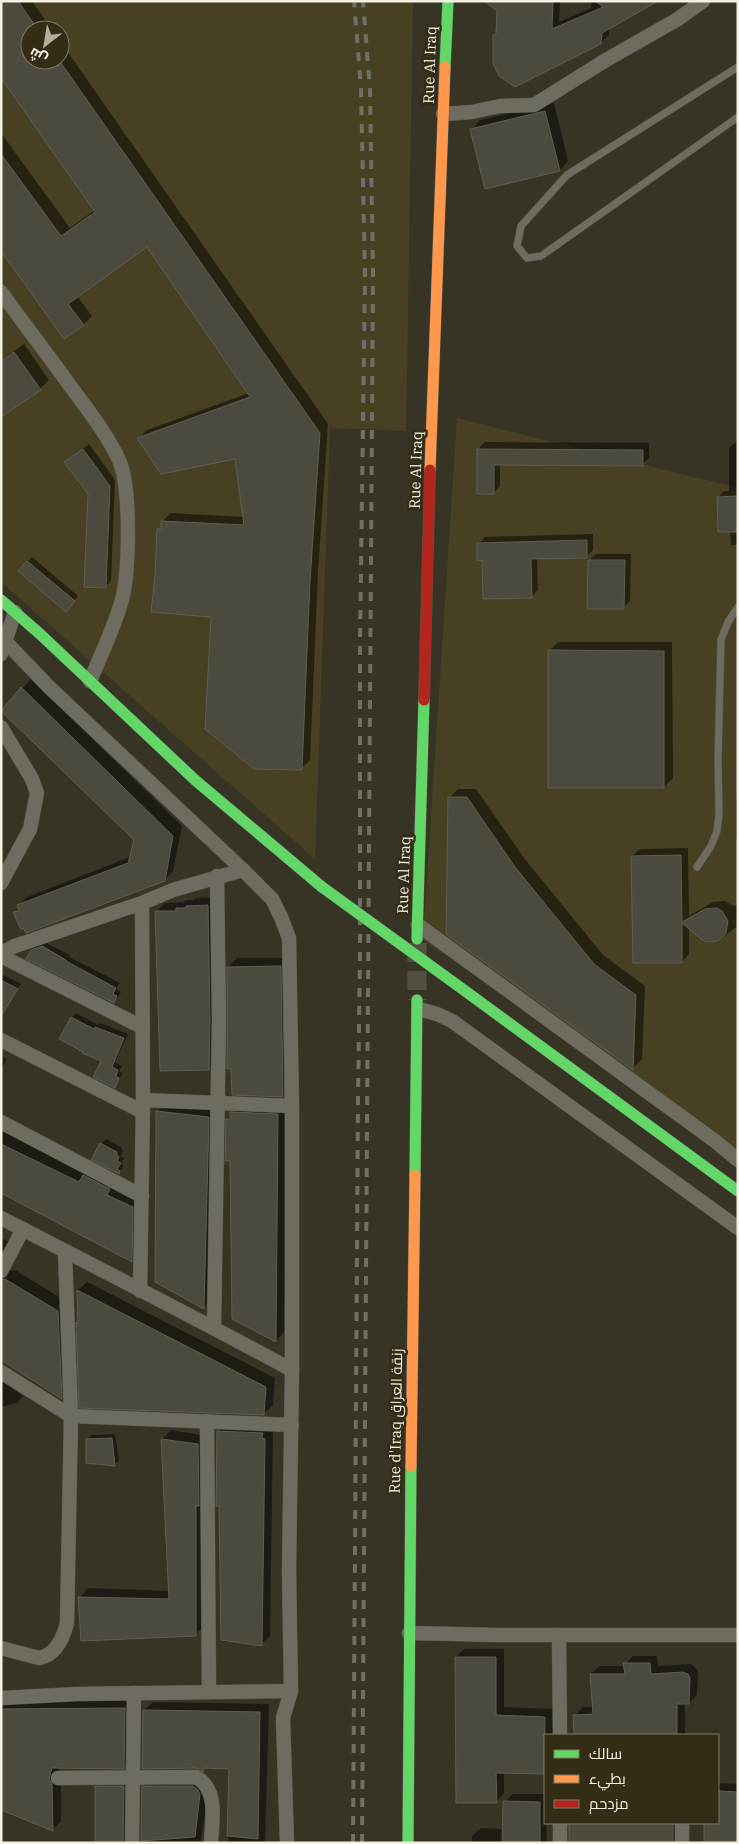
<svg xmlns="http://www.w3.org/2000/svg" width="739" height="1844" viewBox="0 0 739 1844" font-family="'IBM Plex Serif',Cairo,serif">
  <style>
    .built { fill: #474023; fill-rule: evenodd }
    .shadow { fill: #0007 }
    .building { fill: #4c4a3e; stroke: #605e52 }
    .lines { fill: none; stroke-linecap: round; stroke-linejoin: round }
    .secondary-tunnel { stroke: #535042; stroke-width: 19; stroke-dasharray: 19 9; stroke-linecap: butt }
    .lane-casing { stroke: #555246; stroke-width: 8 }
    .street-casing { stroke: #555246; stroke-width: 15 }
    .fast-casing { stroke: #555246; stroke-width: 12 }
    .slow-casing { stroke: #555246; stroke-width: 12 }
    .jam-casing { stroke: #555246; stroke-width: 12 }
    .lane { stroke: #6e6b61; stroke-width: 7 }
    .street { stroke: #6e6b61; stroke-width: 14 }
    .fast { stroke: #63d668; stroke-width: 11 }
    .slow { stroke: #ff974d; stroke-width: 11 }
    .jam { stroke: #b3261e; stroke-width: 11 }
    .rail { stroke: #716f65; stroke-width: 4; stroke-dasharray: 9 9; stroke-linecap: butt }
    .fast-bridge-casing { stroke: #555246; stroke-width: 12; stroke-linecap: butt }
    .fast-bridge { stroke: #63d668; stroke-width: 11 }
    .labels { text-anchor: middle; stroke-width: 5; stroke-linejoin: round; paint-order: stroke }
    .street-label { font-size: 15px; fill: #f4f1e2; stroke: #332d15 }
  </style>
  <rect width="100%" height="100%" fill="#373426"/>
  <g class="built">
    <path d="M1 1H413L406 431 330 428 315 859 1 582ZM30 30H60V60H30Z"/>
    <polygon points="457,418 738,488 738,1154 423,940"/>
  </g>
  <g class="shadow">
    <polygon points="1,1 32,1 52,30 30,30 30,60 60,60 60,41 328,424 318,572 310,760 301,769 213,615 159,529 162,526 162,522 171,513 244,517 236,458 138,439 147,430 249,393 148,245 77,296 92,316 83,325 1,249 1,133 70,228 95,210"/>
    <polygon points="495,1 560,1 559,22 591,8 592,1 658,1 609,27 609,35 601,43 495,35 498,32 498,11"/>
    <polygon points="554,103 568,161 560,170 472,129 480,120"/>
    <polygon points="24,344 49,380 40,389 1,417 1,360"/>
    <polygon points="485,442 649,443 649,458 642,464 500,464 500,486 493,493 478,449"/>
    <polygon points="736,442 738,442 738,545 731,545 730,531 718,497 724,491 729,491 729,448"/>
    <polygon points="89,444 115,480 111,581 105,587 89,494 66,462"/>
    <polygon points="593,534 593,550 587,556 537,558 538,590 532,596 483,559 478,544 485,537"/>
    <polygon points="596,554 631,554 630,601 623,608 589,560"/>
    <polygon points="32,557 78,596 70,606 20,571"/>
    <polygon points="558,642 672,642 673,778 664,787 549,651"/>
    <polygon points="31,679 182,826 173,871 164,880 15,913 19,909 18,906 27,897 130,857 135,840 2,710"/>
    <polygon points="738,770 738,838 736,838 736,803"/>
    <polygon points="458,789 476,789 524,858 603,955 645,986 642,1059 633,1068 447,934 449,798"/>
    <polygon points="688,848 689,916 713,902 724,901 734,906 738,906 738,926 718,940 689,927 689,954 682,962 632,856 640,849"/>
    <polygon points="216,897 218,1059 209,1068 156,912 165,903 183,902 186,900 194,900 196,898"/>
    <polygon points="46,943 70,955 69,957 120,983 116,989 121,992 118,997 114,1001 32,950 37,946"/>
    <polygon points="237,958 289,958 292,1087 283,1096 228,967"/>
    <polygon points="1,974 21,984 4,1010 1,1008"/>
    <polygon points="76,1013 98,1025 100,1023 128,1034 115,1062 122,1066 119,1072 123,1073 114,1086 103,1061 72,1017"/>
    <polygon points="1,1056 7,1059 1,1069"/>
    <polygon points="166,1103 217,1108 213,1298 204,1307 156,1281 157,1112"/>
    <polygon points="240,1104 287,1106 284,1332 276,1341 232,1159 227,1119"/>
    <polygon points="1,1131 141,1198 140,1252 131,1261 1,1192"/>
    <polygon points="106,1139 121,1147 123,1152 120,1157 124,1158 121,1164 124,1166 118,1172 93,1159 101,1144"/>
    <polygon points="1,1238 9,1242 1,1261"/>
    <polygon points="1,1263 6,1271 15,1270 67,1302 70,1389 61,1397 1,1358"/>
    <polygon points="87,1282 275,1378 273,1405 264,1414 81,1406 78,1323 79,1321 78,1290"/>
    <polygon points="1,1381 23,1396 17,1403 1,1407"/>
    <polygon points="227,1422 273,1430 270,1636 261,1645 218,1431"/>
    <polygon points="171,1430 207,1436 204,1626 195,1635 82,1639 80,1597 88,1588 170,1591 162,1439"/>
    <polygon points="115,1434 119,1461 114,1465 87,1439 92,1435"/>
    <polygon points="464,1649 504,1649 504,1707 553,1709 553,1735 545,1735 545,1772 544,1773 504,1772 504,1793 496,1802 456,1657"/>
    <polygon points="633,1656 657,1656 658,1666 691,1664 698,1670 697,1695 689,1703 685,1703 685,1735 575,1735 575,1715 583,1707 594,1707 591,1674 599,1666 625,1666 625,1664"/>
    <polygon points="133,1699 133,1759 124,1768 58,1767 61,1775 61,1821 53,1830 1,1808 1,1704 4,1701"/>
    <polygon points="153,1702 269,1704 265,1843 228,1843 230,1768 206,1767 203,1770 144,1710"/>
    <polygon points="152,1778 209,1785 201,1841 210,1843 146,1843 143,1787"/>
    <polygon points="103,1780 130,1780 126,1843 96,1843 96,1787"/>
    <polygon points="718,1783 738,1784 738,1843 705,1843 706,1823 718,1823"/>
    <polygon points="513,1794 545,1794 547,1843 472,1843 472,1836 481,1828 504,1829 504,1802"/>
    <rect x="570" y="1823" width="109" height="20"/>
  </g>
  <g class="building">
    <polygon points="1,1 18,1 38,30 30,30 30,60 59,60 320,433 310,581 302,770 254,769 205,729 211,617 151,612 155,576 157,529 161,529 161,521 244,525 235,459 161,474 137,438 250,397 147,247 68,304 84,325 64,339 1,251 1,154 61,236 95,212 1,78"/>
    <polygon points="484,1 553,1 552,29 603,7 595,1 658,1 602,33 601,44 515,87 499,76 493,63 493,35 496,34 497,11"/>
    <polygon points="545,111 560,171 485,189 470,129"/>
    <polygon points="14,352 41,390 1,417 1,361"/>
    <polygon points="83,449 110,486 106,588 84,587 88,494 64,462"/>
    <polygon points="477,449 643,450 643,466 494,465 494,494 477,494"/>
    <polygon points="738,496 738,532 718,532 717,497"/>
    <polygon points="587,540 587,558 531,559 532,598 483,599 482,560 477,561 477,543"/>
    <polygon points="588,560 625,560 624,609 587,609"/>
    <polygon points="27,561 75,601 66,612 18,571"/>
    <polygon points="548,650 664,651 664,788 548,788"/>
    <polygon points="21,687 173,836 165,881 26,933 23,928 21,930 13,912 19,911 17,905 128,863 134,840 1,711"/>
    <polygon points="448,797 467,797 515,867 594,964 636,995 633,1070 446,934"/>
    <polygon points="681,855 682,922 705,909 717,908 722,911 728,921 726,933 718,941 707,942 702,940 682,923 682,963 633,963 631,856"/>
    <polygon points="208,905 210,1019 209,1070 160,1071 155,911 176,911 176,908 186,908 186,906"/>
    <polygon points="42,946 66,960 66,961 116,988 113,994 117,996 114,1003 26,959 31,950"/>
    <polygon points="281,966 283,1097 232,1095 231,1069 227,1069 227,967"/>
    <polygon points="1,980 18,989 1,1016"/>
    <polygon points="71,1017 94,1029 95,1027 124,1038 112,1067 118,1070 116,1076 119,1078 115,1088 93,1077 101,1061 82,1053 83,1052 59,1039"/>
    <polygon points="156,1111 209,1117 204,1309 155,1282"/>
    <polygon points="230,1112 278,1114 276,1342 232,1319 230,1161 225,1161 226,1119 230,1119"/>
    <polygon points="100,1143 117,1152 117,1155 119,1157 117,1161 121,1163 117,1169 120,1171 119,1174 91,1160"/>
    <polygon points="1,1144 79,1182 83,1175 110,1189 107,1195 133,1207 132,1262 1,1193"/>
    <polygon points="5,1279 58,1311 62,1399 1,1360 1,1280"/>
    <polygon points="77,1290 266,1387 264,1415 79,1408 76,1322 78,1324"/>
    <polygon points="217,1431 263,1433 262,1438 265,1439 262,1646 221,1640 219,1506 216,1506"/>
    <polygon points="112,1438 115,1466 86,1463 86,1439"/>
    <polygon points="161,1439 198,1444 199,1506 196,1506 196,1636 81,1641 78,1597 169,1599"/>
    <polygon points="455,1657 496,1657 496,1715 545,1717 544,1774 496,1773 497,1803 456,1803"/>
    <polygon points="623,1663 650,1663 651,1674 683,1672 688,1674 690,1678 689,1704 677,1704 677,1735 574,1735 573,1715 593,1714 590,1674 625,1674"/>
    <polygon points="125,1708 124,1769 52,1768 49,1779 52,1784 53,1831 1,1810 1,1709"/>
    <polygon points="143,1710 260,1712 258,1839 227,1836 229,1769 204,1768 203,1772 196,1768 142,1769"/>
    <polygon points="95,1786 124,1786 123,1843 95,1843"/>
    <polygon points="142,1786 193,1786 197,1789 200,1794 195,1837 141,1841"/>
    <polygon points="718,1791 738,1792 738,1843 704,1843 704,1823 718,1823"/>
    <polygon points="503,1801 540,1802 540,1843 502,1843"/>
    <rect x="569" y="1823" width="104" height="20"/>
  </g>
  <g class="lines">
    <polyline class="secondary-tunnel" points="417,943 417,1000"/>
    <g class="lane-casing">
      <g id="lane">
        <polyline points="738,67 567,175 521,226 517,246 527,258 541,256 738,117"/>
        <polyline points="697,867 711,846 717,831 719,814 718,759 721,640 728,622 738,607"/>
      </g>
    </g>
    <g class="street-casing">
      <g id="street">
        <polyline points="443,114 472,112 500,106 534,105 606,60 678,19 703,1"/>
        <path d="M1 292C24 324 48 355 71 387 88 410 107 434 119 460 131 487 130 574 121 603 113 630 101 655 90 681"/>
        <polyline points="1,637 49,687 243,870"/>
        <polyline points="1,654 15,612"/>
        <polyline points="1,727 32,779 37,793 30,829 1,883"/>
        <polyline points="418,925 715,1141 738,1160"/>
        <polyline points="1,953 15,946 142,903 173,890 243,870 272,899 281,917 289,938 292,1106 292,1370"/>
        <polyline points="1,956 142,1027"/>
        <polyline points="419,1009 437,1014 452,1021 738,1228"/>
        <polyline points="1,1040 143,1112"/>
        <polyline points="143,1100 292,1106"/>
        <polyline points="1,1122 142,1196"/>
        <path d="M1 1218C98 1268 196 1318 292 1370L289 1570 291 1691 283 1718 287 1843"/>
        <polyline points="1,1271 23,1229"/>
        <polyline points="140,1291 143,1100 142,903"/>
        <polyline points="214,1328 219,1019 217,876"/>
        <polyline points="1,1372 71,1416 292,1425"/>
        <polyline points="207,1421 209,1692"/>
        <polyline points="409,1633 498,1635 738,1635"/>
        <polyline points="559,1635 560,1735"/>
        <path d="M1 1648 39 1658C56 1655 63 1639 67 1623L71 1416 65 1252"/>
        <polyline points="1,1698 77,1694 291,1691"/>
        <path d="M58 1778 196 1777C219 1790 212 1820 211 1843"/>
        <polyline points="682,1823 682,1843"/>
        <polyline points="132,1843 134,1693"/>
        <polyline points="560,1843 560,1823"/>
      </g>
    </g>
    <g class="fast-casing">
      <g id="fast">
        <polyline points="445,67 448,1"/>
        <polyline points="1,600 40,634 195,780 322,887"/>
        <polyline points="417,939 424,700"/>
        <polyline points="457,985 738,1191"/>
        <polyline points="415,1175 417,1000"/>
        <polyline points="408,1843 411,1466"/>
      </g>
    </g>
    <g class="slow-casing">
      <g id="slow">
        <polyline points="430,470 445,67"/>
        <polyline points="411,1466 415,1175"/>
      </g>
    </g>
    <g class="jam-casing">
      <polyline id="jam" points="424,700 430,470"/>
    </g>
    <use href="#lane" class="lane"/>
    <use href="#street" class="street"/>
    <use href="#fast" class="fast"/>
    <use href="#slow" class="slow"/>
    <use href="#jam" class="jam"/>
    <g class="rail">
      <polyline points="353,1843 358,1100 360,953 360,642 365,276 361,89 354,1"/>
      <polyline points="362,1843 373,274 370,90 363,1"/>
    </g>
    <g class="fast-bridge-casing">
      <polyline id="fast-bridge" points="322,887 457,985"/>
    </g>
    <use href="#fast-bridge" class="fast-bridge"/>
  </g>
  <g class="labels">
    <g class="street-label">
      <text transform="translate(430 65) rotate(-88)" y="5">Rue Al Iraq</text>
      <text transform="translate(416 470) rotate(-88)" y="5">Rue Al Iraq</text>
      <text transform="translate(404 875) rotate(-88)" y="5">Rue Al Iraq</text>
      <text transform="translate(396 1421) rotate(-89)" y="5">Rue d'Iraq زنقة العراق</text>
    </g>
  </g>
  <rect width="739" height="1844" fill="none" stroke="#f4f1e2" stroke-width="5"/>
  <rect x="544" y="1734" width="175" height="90" fill="#332d15" stroke="#807b67"/>
  <rect x="554" y="1750" width="25" height="8" fill="#63d668" stroke="#807b67"/>
  <text x="589" y="1759" font-size="15" fill="#f4f1e2">سالك</text>
  <rect x="554" y="1775" width="25" height="8" fill="#ff974d" stroke="#807b67"/>
  <text x="589" y="1784" font-size="15" fill="#f4f1e2">بطيء</text>
  <rect x="554" y="1800" width="25" height="8" fill="#b3261e" stroke="#807b67"/>
  <text x="589" y="1809" font-size="15" fill="#f4f1e2">مزدحم</text>
  <g transform="translate(45 45) rotate(211)"><circle r="24" fill="#332d15" stroke="#807b67"/>
  <path d="M0-4L9 19L0 12L-9 19Z" fill="#b2afa0"/>
  <text y="-8" font-size="14" font-weight="bold" text-anchor="middle" fill="#f4f1e2">ش</text>
  </g>
</svg>
